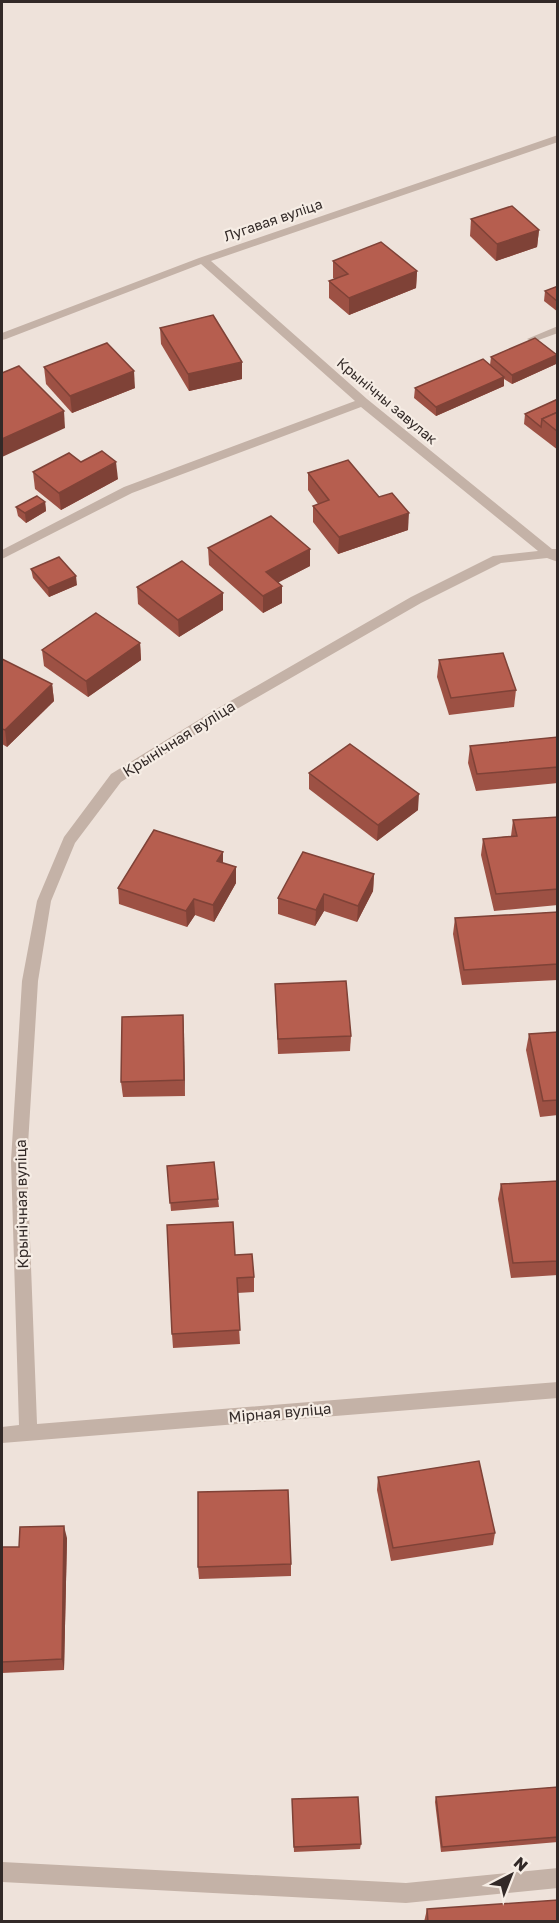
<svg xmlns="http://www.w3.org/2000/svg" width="559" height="1923" viewBox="0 0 559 1923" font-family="'Golos Text',sans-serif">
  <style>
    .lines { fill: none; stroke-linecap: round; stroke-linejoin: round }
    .minor { fill: #c4b2a7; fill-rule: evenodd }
    .wall { fill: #9d5144 }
    .shaded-wall { fill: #7f4237 }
    .building { fill: #b65e4f; stroke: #7f4237; stroke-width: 1.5 }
    .labels { text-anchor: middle; stroke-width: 4.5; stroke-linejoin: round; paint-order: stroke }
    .far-street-label { font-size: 14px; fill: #322927; stroke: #f6ede5 }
    .street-label { font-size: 15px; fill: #322927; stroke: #f6ede5 }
  </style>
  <rect width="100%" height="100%" fill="#eee2da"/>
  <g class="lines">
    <g class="minor">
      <polygon points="558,135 558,142 211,261 367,399 552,549 558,549 558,562 547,558 501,563 421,603 223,717 121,782 75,843 51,901 38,981 27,1161 37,1424 558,1382 558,1398 2,1443 2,1427 19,1425 11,1161 22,981 37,901 64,837 111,774 213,711 411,597 493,556 538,551 361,407 132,493 2,559 2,550 124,487 355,401 201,264 6,339 2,340 2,333 199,258"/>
      <polygon points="558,326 558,333 533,342 527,339"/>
      <polygon points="2,1862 406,1883 558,1868 558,1888 406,1903 2,1882"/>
    </g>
  </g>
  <g class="wall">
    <polygon points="471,219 539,230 537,247 496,261 470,236"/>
    <polygon points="333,261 417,271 416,288 349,315 329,298 329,281 335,279 333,278"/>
    <polygon points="558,286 558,312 544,301 545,291"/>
    <polygon points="160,328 242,379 189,391 161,344"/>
    <polygon points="557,355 556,364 512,384 504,379 504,386 436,416 414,398 415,388 490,365 491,357"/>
    <polygon points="44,367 135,388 72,413 46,384"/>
    <polygon points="558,399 558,450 524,424 525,414"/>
    <polygon points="81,462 118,479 61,510 35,489 33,472"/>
    <polygon points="308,473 379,497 408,530 338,554 313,522 313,506 318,504 308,490"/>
    <polygon points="45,502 46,511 26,523 18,516 16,507"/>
    <polygon points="208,548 310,566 278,582 282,586 282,603 263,613 209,565"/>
    <polygon points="31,569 77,585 49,597 33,578"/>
    <polygon points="137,587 223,593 223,610 179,637 138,604"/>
    <polygon points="140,643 141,660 88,697 44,666 42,650"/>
    <polygon points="2,659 52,684 54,701 7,747 2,744"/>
    <polygon points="439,660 516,690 514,707 449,715 437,677"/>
    <polygon points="558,737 558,783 476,791 468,763 470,746"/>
    <polygon points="309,773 418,810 377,841 309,789"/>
    <polygon points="558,817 558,905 494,911 481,855 483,839 511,836 513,820"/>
    <polygon points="223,863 236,867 236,883 214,922 195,915 187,927 119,904 118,888"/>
    <polygon points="374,874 373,891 357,922 324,911 315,926 278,914 278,898"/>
    <polygon points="558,912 558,980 462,985 453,934 455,918"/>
    <polygon points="275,984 351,1036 350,1051 278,1054"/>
    <polygon points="183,1015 185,1096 123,1097 121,1082"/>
    <polygon points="558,1032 558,1115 540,1117 526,1050 529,1034"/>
    <polygon points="167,1166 218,1199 219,1207 171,1211"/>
    <polygon points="558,1181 558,1275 511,1278 498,1199 501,1184"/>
    <polygon points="235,1255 254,1277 254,1292 237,1293 240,1344 173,1348 172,1334"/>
    <polygon points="378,1477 495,1533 493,1545 391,1561 377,1490"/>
    <polygon points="67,1538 64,1670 2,1673 2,1547 19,1547"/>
    <polygon points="291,1564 291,1576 199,1579 198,1567"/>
    <polygon points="558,1787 558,1842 441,1852 435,1802 436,1797"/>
    <polygon points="292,1799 361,1844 360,1849 294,1852"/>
    <polygon points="427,1909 558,1922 424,1922"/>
  </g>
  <g class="shaded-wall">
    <polygon points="539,230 537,247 496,261 497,244"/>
    <polygon points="417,271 416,288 349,315 349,298"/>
    <polygon points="557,355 556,364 512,384 512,375"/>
    <polygon points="242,362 242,379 189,391 188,374"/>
    <polygon points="134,371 135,388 72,413 70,396"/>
    <polygon points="504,377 504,386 436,416 436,407"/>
    <polygon points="64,411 65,428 2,457 2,439"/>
    <polygon points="116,462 118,479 61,510 59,493"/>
    <polygon points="45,502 46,511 26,523 25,513"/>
    <polygon points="409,513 408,530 338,554 339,537"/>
    <polygon points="310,549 310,566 266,589 266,572"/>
    <polygon points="76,576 77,585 49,597 48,588"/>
    <polygon points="282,586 282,603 263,613 263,596"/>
    <polygon points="223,593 223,610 179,637 178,620"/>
    <polygon points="140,643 141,660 88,697 86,681"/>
    <polygon points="52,684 54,701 7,747 5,730"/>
    <polygon points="419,794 418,810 377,841 378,825"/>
    <polygon points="223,852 223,869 217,861"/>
    <polygon points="236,867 236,883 214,922 213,905"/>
    <polygon points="374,874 373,891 357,922 358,906"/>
    <polygon points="324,894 324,911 315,926 316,910"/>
    <polygon points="194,899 195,915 187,927 186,911"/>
    <polygon points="183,1015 184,1031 185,1096 184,1080"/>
    <polygon points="64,1526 67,1538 64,1670 62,1659"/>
  </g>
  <g class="building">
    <polygon points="512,206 539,230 497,244 471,219"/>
    <polygon points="381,242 417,271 349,298 329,281 348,274 333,261"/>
    <polygon points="558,286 558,302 545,291"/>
    <polygon points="213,315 242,362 188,374 160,328"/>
    <polygon points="535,338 557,355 512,375 491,357"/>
    <polygon points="107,343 134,371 70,396 44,367"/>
    <polygon points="483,359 504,377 436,407 415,388"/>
    <polygon points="19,366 64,411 2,439 2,373"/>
    <polygon points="558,399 558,412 542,419 541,427 525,414"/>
    <polygon points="558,412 558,432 542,419"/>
    <polygon points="102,451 116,462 59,493 33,472 69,453 81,462"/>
    <polygon points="348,460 379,497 392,493 409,513 339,537 313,506 329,500 308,473"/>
    <polygon points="37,496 45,502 25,513 16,507"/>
    <polygon points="271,516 310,549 266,572 282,586 263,596 208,548"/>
    <polygon points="59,557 76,576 48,588 31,569"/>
    <polygon points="182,561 223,593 178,620 137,587"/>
    <polygon points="96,613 140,643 86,681 42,650"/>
    <polygon points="503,653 516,690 451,698 439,660"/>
    <polygon points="2,659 52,684 5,730 2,729"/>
    <polygon points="558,737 558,767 477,774 470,746"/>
    <polygon points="350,744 419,794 378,825 309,773"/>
    <polygon points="558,817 558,889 496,894 483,839 517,836 513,820"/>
    <polygon points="154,830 223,852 217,861 236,867 213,905 194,899 186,911 118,888"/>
    <polygon points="303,852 374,874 358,906 324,894 316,910 278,898"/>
    <polygon points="558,912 558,964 464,970 455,918"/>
    <polygon points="346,981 351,1036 278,1039 275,984"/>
    <polygon points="183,1015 184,1080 121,1082 122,1017"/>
    <polygon points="558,1032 558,1100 543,1101 529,1034"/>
    <polygon points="214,1162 218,1199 170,1203 167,1166"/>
    <polygon points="558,1181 558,1261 513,1263 501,1184"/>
    <polygon points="233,1222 235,1255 252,1254 254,1277 237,1278 240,1330 172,1334 167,1225"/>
    <polygon points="479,1461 495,1533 393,1548 378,1477"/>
    <polygon points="288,1490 291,1564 198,1567 198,1492"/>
    <polygon points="64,1526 62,1659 2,1662 2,1547 19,1547 20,1527"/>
    <polygon points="558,1787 558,1837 442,1847 436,1797"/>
    <polygon points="358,1797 361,1844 294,1847 292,1799"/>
    <polygon points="558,1900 558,1922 428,1922 427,1909"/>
  </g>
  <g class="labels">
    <g class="far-street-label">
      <text transform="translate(273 220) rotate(-19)" y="5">Лугавая вуліца</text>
      <text transform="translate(387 401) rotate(40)" y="5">Крынічны завулак</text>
    </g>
    <g class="street-label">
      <text transform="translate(179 739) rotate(-32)" y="5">Крынічная вуліца</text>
      <text transform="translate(22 1204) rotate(-91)" y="5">Крынічная вуліца</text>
      <text transform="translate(280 1413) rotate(-5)" y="5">Мірная вуліца</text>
    </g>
  </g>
  <rect width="559" height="1923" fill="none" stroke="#322927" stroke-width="6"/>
  <g transform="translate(511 1875) rotate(42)" stroke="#f6ede5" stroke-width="4.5" paint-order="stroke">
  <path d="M0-4.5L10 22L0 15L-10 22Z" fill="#322927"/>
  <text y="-9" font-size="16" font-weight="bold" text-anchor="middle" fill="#322927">N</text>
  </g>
</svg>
